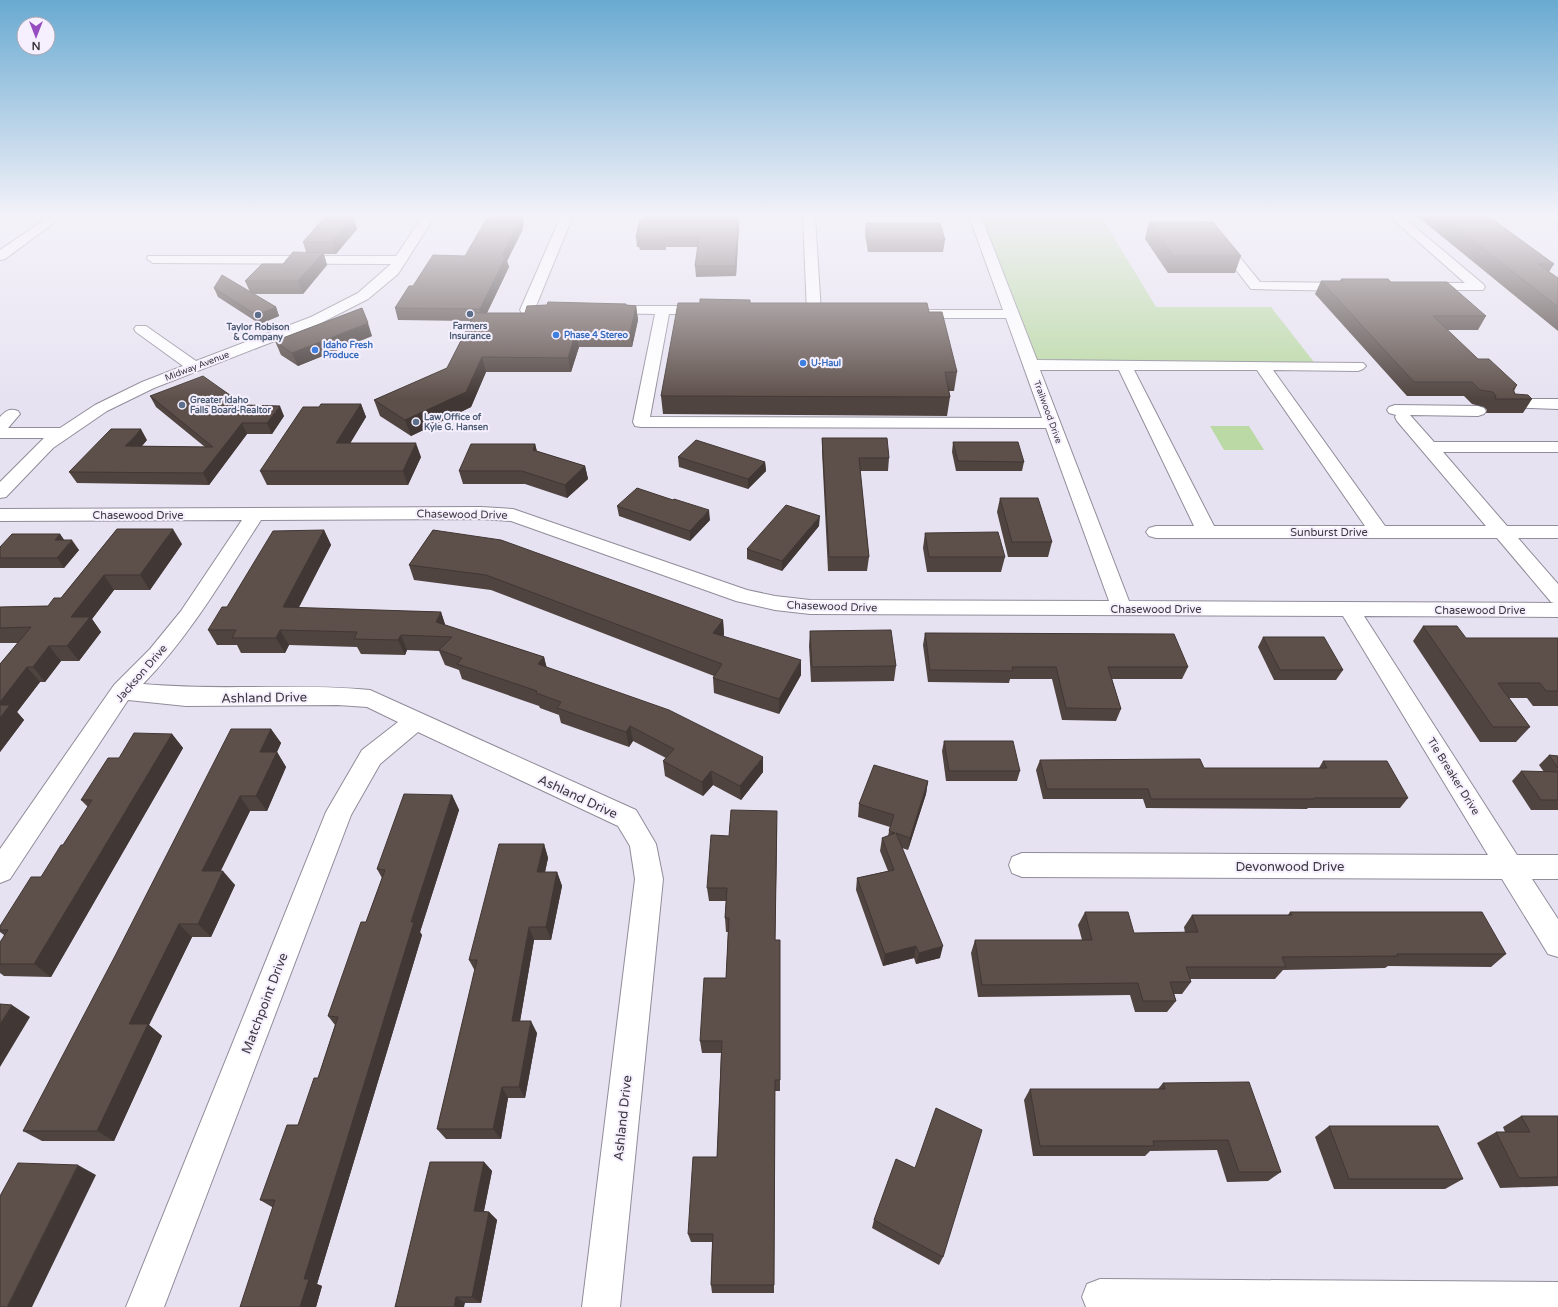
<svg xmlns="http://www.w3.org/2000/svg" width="1558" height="1307" viewBox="0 0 1558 1307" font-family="'Varela Round',sans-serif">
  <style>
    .green { fill: #bad9a4 }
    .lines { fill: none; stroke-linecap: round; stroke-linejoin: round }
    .minor-casing { stroke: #918c9a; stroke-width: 2 }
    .minor { fill: #fff; fill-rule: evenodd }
    .wall { fill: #504440 }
    .shaded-wall { fill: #413734 }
    .building { fill: #5d4f4a; stroke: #413734 }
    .service-dot { fill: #5c6f8a; stroke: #f5effe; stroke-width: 1.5 }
    .shop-dot { fill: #3f7fe0; stroke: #f5effe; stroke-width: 1.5 }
    .labels { text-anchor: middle; stroke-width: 4; stroke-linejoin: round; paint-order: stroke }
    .far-service-label { font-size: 9px; font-weight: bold; fill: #4e5e75; stroke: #f5effe }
    .far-shop-label { font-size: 9px; font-weight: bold; fill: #366cbe; stroke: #f5effe; text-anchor: start }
    .far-street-label { font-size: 9px; fill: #3a383e; stroke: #f5effe }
    .street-label { font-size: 11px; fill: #3a383e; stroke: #f5effe }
    .near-street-label { font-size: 13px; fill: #3a383e; stroke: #f5effe }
  </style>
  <rect width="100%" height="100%" fill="#e7e2f1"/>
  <g class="green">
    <polygon points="975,216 1101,216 1156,307 1271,307 1317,366 1031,365"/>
    <polygon points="1210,426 1249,426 1264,450 1224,450"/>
  </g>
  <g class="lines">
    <g class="minor-casing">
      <g id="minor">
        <polygon points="50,216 63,216 5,259 0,260 0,250"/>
        <path d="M423 216H435L398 274 368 299 321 323 154 388 107 411 53 448 6 497 0 498V482L44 438H0V417C6 411 9 408 18 411L20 414 8 428H60L95 405 142 382 183 366 136 332 134 329 136 326H146L196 361 311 317 358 293 391 264 153 263 147 259 148 256H396Z"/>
        <polygon points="561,216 573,216 536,306 558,307 560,310 558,313 553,314 522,313 520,310"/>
        <polygon points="803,216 815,216 821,313 819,316 809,316 807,313"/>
        <path d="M969 216H981L1037 360 1363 363 1366 366 1363 369 1358 371 1273 370 1385 526H1486L1397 421 1395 417 1396 415 1389 413 1387 410 1389 407 1395 405 1478 406 1484 408 1486 411 1484 414 1478 416 1410 415 1434 442H1558V452H1443L1507 526H1558V538H1518L1558 584V617L1364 616 1517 855H1558V879H1532L1558 919V957L1548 954 1502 879 1022 877 1012 873 1009 865 1012 857 1022 853 1488 855 1343 616 810 614 775 610 736 601 511 521 481 519 261 520C224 577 190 636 143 684 218 691 294 683 370 690L636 810 656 844 663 879 620 1307H582L635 879 630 846 618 826 418 732 380 764 351 815 164 1307H126L326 812 362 750 398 722 367 707 338 705 186 706 128 700 10 879 0 883V849L114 685 150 649 181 611 242 520 0 521V509L481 507 513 509 747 590 775 596 810 600 1109 601 1046 428 641 427 635 426 633 422 655 314 602 313 600 310 602 307 607 306H707L712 307 714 310 712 313 707 314H669L650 417 1042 418 1006 318H913L908 317 906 314 908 311 913 310H1003ZM1040 370H1119L1194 526H1156L1149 528 1146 532 1149 536 1156 538H1497L1551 602 1554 603 1129 601ZM1134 370H1257L1365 526H1214Z"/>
        <polygon points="1194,216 1206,216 1260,282 1349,283 1354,284 1356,287 1354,290 1349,291 1251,289"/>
        <polygon points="1389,216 1402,216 1483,284 1485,287 1483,290 1418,290 1416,287 1418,284 1423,283 1465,283"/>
        <polygon points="1545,216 1558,216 1558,224"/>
        <polygon points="1513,399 1558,399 1558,409 1507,407 1505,404 1507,401"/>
        <polygon points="1100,1279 1558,1282 1558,1307 1086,1307 1082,1297 1087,1284"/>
      </g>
    </g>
    <use href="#minor" class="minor"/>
  </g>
  <g class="wall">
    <polygon points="492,216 522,216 524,224 523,226 523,229 507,261 509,267 487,313 525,313 626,305 636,306 638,320 632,347 579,347 571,372 486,372 471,407 411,436 380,416 374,400 447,368 471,321 398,320 395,308 413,286 465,256"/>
    <polygon points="1417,216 1488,216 1554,264 1549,272 1558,278 1558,331"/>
    <polygon points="353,217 357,229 336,254 324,254 327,265 303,294 253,294 276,307 279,316 260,324 218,297 214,288 250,292 245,281 283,264 306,252 303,242"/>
    <polygon points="739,217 739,227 736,276 696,277 695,266 698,247 666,247 666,250 640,250 639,247 637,247 636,237"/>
    <polygon points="1149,222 1241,256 1235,273 1168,273 1145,239"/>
    <polygon points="866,223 945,240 943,252 868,252 865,235"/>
    <polygon points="1341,279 1391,282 1486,316 1478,330 1447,330 1478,359 1517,385 1514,391 1515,394 1532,399 1523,413 1486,413 1487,410 1484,407 1472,404 1464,396 1407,396 1315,294 1321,281 1340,281"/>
    <polygon points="700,303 750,303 929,312 957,372 954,391 949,391 950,397 947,416 663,414 661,396"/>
    <polygon points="372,336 298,366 281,355 275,341"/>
    <polygon points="150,396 244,405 284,416 272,434 247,434 209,485 77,483 69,472 147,440 142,446 205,447 156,407"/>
    <polygon points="361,404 366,417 350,443 421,457 408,485 267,485 260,471 319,407"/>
    <polygon points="822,438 889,458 888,471 860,471 869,557 867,571 828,571 822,451"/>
    <polygon points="953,442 1024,462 1022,471 956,471 952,452"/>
    <polygon points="535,444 537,451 585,466 588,479 567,498 525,484 463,484 459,471"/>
    <polygon points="678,457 765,462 766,471 748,489 679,467"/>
    <polygon points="1000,498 1052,542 1048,557 1008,557 997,512"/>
    <polygon points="617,506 710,520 690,541 619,516"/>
    <polygon points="819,526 782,571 747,559 747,549"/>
    <polygon points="117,529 182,544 150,590 114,590 92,619 101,632 79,661 61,661 45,682 40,682 17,712 24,720 0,752 0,664 18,643 0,643 0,607 48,606 61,598"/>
    <polygon points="324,530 331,545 298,608 441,612 445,625 544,657 546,667 763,772 741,800 713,785 703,796 665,776 663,761 666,758 633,741 629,747 561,723 559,715 540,708 539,706 462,679 459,670 445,665 439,651 407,650 405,655 361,654 357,647 289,645 285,653 241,653 237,645 217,645 208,630 227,607"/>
    <polygon points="433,530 723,620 724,635 723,636 801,675 779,714 714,693 713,678 714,676 491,590 414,580 409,565"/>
    <polygon points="925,533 1005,557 1001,572 927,572 923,548"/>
    <polygon points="60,534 64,540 79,550 64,568 0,568 0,547"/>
    <polygon points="1423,626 1466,638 1558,638 1558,706 1533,706 1527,698 1509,698 1530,727 1516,742 1480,742 1413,641"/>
    <polygon points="810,631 896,666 894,681 811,682 809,646"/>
    <polygon points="925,633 1188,667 1182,679 1112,679 1121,709 1116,721 1062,720 1052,679 1010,679 1009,683 928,682 923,645"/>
    <polygon points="1263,637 1343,670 1336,680 1274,680 1258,647"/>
    <polygon points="271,729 281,743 277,752 286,767 267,811 250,811 220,871 235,885 211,937 192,937 149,1025 162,1036 114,1141 42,1141 23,1131"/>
    <polygon points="172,734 183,748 51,977 4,976 0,973 0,964 4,935 0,932 0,926 41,877 63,845 88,807 81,800 119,758"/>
    <polygon points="944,741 1020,771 1017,781 946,781 942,751"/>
    <polygon points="1549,755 1558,756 1558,810 1531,810 1512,781 1521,771 1544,772 1539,765"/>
    <polygon points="1040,760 1204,768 1319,768 1323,761 1408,798 1400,808 1308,808 1307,809 1146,808 1143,799 1043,799 1036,770"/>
    <polygon points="928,781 926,794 908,850 902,848 940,958 916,964 914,958 883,966 856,890 857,878 888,871 880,851 882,838 888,836 890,827 858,817 859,804"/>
    <polygon points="452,795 459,810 420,932 422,935 317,1284 322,1286 316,1307 272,1207 260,1200 298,1125 318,1078 335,1025 328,1016 366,922 382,878 377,869"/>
    <polygon points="777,825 775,940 780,940 780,1091 775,1091 774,1293 712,1293 711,1285 712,1242 691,1242 688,1234 717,1157 721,1053 702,1053 700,1041 726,978 728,932 726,932 725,918 726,901 709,901 707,888 729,836"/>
    <polygon points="544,844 548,858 545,872 557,872 562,886 551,940 534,940 520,1021 537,1033 525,1098 508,1098 501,1139 446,1139 437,1129 475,971 469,960"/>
    <polygon points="1085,912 1134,933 1185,933 1184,927 1192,915 1288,915 1290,912 1506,954 1491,967 1388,966 1385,968 1283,970 1275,979 1190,979 1191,982 1182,994 1174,994 1176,1001 1167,1012 1135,1012 1130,995 978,997 971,953 975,940 1082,940 1078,925"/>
    <polygon points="1163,1083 1281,1172 1268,1181 1227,1182 1217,1150 1150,1151 1145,1156 1033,1156 1024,1100 1030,1089 1158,1089"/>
    <polygon points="1521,1116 1558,1116 1558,1186 1500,1188 1477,1143 1496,1132 1505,1132 1503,1127"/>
    <polygon points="1329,1126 1463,1179 1445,1189 1334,1189 1315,1137"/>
    <polygon points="484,1162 492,1171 484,1211 489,1212 497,1220 481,1303 465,1303 395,1307"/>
    <polygon points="915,1168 943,1257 939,1265 872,1228 874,1220"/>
  </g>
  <g class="shaded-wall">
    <polygon points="521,216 522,216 524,224 523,226 523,229 507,261 509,267 483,321 480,309 502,256"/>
    <polygon points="353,217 357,229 336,254 332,242"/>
    <polygon points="739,217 739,227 736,276 735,266"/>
    <polygon points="323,253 327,265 303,294 298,281"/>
    <polygon points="636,306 638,320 632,347 630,333"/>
    <polygon points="276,307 279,316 260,324 256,315"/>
    <polygon points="368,323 372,336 298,366 292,353"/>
    <polygon points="576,332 579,347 571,372 568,358"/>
    <polygon points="482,357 486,372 471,407 411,436 405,420"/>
    <polygon points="361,404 366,417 342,457 336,443"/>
    <polygon points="280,406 284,416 272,434 267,423"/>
    <polygon points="242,423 247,434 209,485 203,473"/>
    <polygon points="141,429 147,440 132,457 125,446"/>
    <polygon points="416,443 421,457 408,485 403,471"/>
    <polygon points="535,444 538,457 533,450"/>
    <polygon points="765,462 766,471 748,489 748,479"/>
    <polygon points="585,466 588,479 567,498 565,485"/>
    <polygon points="709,510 710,520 690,541 690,531"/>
    <polygon points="820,516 819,526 782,571 782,561"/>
    <polygon points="173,529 182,544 150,590 140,575"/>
    <polygon points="324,530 331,545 291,623 283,607"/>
    <polygon points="60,534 67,544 55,540"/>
    <polygon points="72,540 79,550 64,568 57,558"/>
    <polygon points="104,575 114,590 92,619 101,632 79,661 67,646 71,617"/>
    <polygon points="441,612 446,627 436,622"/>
    <polygon points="723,620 724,635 714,648 713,633"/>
    <polygon points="280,630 289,645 285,653 276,638"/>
    <polygon points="401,635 407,650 405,655 398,640"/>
    <polygon points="49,646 61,661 45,682 33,667"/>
    <polygon points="544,657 548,672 538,664"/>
    <polygon points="801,660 801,675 779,714 779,699"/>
    <polygon points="27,667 40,682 17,712 24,720 0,752 0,702"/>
    <polygon points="630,726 633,741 629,747 626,732"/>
    <polygon points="271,729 281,743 270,767 260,752"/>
    <polygon points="172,734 183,748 51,977 34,964"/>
    <polygon points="277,752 286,767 267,811 256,796"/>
    <polygon points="763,757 763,772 741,800 740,786"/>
    <polygon points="711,771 713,785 703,796 702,782"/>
    <polygon points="928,781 926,794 908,850 910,838"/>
    <polygon points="452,795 459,810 420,932 422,935 317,1284 322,1286 316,1307 300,1307 304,1279 411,922"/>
    <polygon points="240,796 250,811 214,885 202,871"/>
    <polygon points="777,811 777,825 775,954 775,940"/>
    <polygon points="544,844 548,858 542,886 537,872"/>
    <polygon points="223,871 235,885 211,937 198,924"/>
    <polygon points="557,872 562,886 551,940 546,927"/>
    <polygon points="179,924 192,937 149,1025 162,1036 114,1141 97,1131 129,1024"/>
    <polygon points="529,927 534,940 518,1033 512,1021"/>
    <polygon points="916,946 914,958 883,966 885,954"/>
    <polygon points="943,946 940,958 916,964 919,953"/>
    <polygon points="12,1005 30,1017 0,1067 0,1024"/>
    <polygon points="531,1021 537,1033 525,1098 519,1087"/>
    <polygon points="502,1087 508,1098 501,1139 493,1129"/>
    <polygon points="484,1162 492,1171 482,1220 474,1211"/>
    <polygon points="78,1165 96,1175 32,1307 7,1307"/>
    <polygon points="489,1212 497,1220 481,1303 472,1297"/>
    <polygon points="456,1297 465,1303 464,1307 454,1307"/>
  </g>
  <g class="building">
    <polygon points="492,216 521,216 519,219 521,219 502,256 506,256 480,309 395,308 409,286 413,286 433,255 465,256 487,218 491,218"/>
    <polygon points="1442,216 1488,216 1554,264 1538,264 1558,278 1558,307"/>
    <polygon points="325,217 353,217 332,242 303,242"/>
    <polygon points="645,217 739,217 735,266 695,266 699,237 665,237 665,240 639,240 639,237 636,237 640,220 644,220"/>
    <polygon points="1149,222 1213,222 1241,256 1173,256"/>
    <polygon points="866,223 940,223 945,240 869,240"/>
    <polygon points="293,252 323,253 298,281 245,281 262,264 283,264"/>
    <polygon points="222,275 276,307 256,315 214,288"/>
    <polygon points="1341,279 1388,279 1391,282 1447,282 1486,316 1433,316 1478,359 1489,359 1517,385 1513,389 1515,394 1528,395 1532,399 1495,399 1496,396 1493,392 1480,390 1472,382 1414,382 1321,281 1343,281"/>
    <polygon points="700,299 750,300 750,303 927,303 929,312 942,312 957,372 945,372 950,397 661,396 678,303 700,303"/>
    <polygon points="548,302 626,304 626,305 636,306 630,333 576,332 568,358 482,357 466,392 405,420 374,400 447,368 475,313 525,313 527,306 547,305"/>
    <polygon points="362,308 368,323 292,353 275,341"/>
    <polygon points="203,376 244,405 280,406 267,423 242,423 203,473 69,472 111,429 141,429 125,446 213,447 150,396"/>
    <polygon points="321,404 361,404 336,443 416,443 403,471 260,471 303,407 319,407"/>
    <polygon points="822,438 887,438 889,458 859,458 869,557 829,557"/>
    <polygon points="696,440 765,462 748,479 678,457"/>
    <polygon points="953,442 1018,442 1024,462 958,461"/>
    <polygon points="471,444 535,444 533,450 585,466 565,485 522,471 459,471"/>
    <polygon points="637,488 673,500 674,499 709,510 690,531 617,506"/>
    <polygon points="1000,498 1038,498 1052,542 1012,542"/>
    <polygon points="786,505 820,516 782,561 747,549"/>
    <polygon points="117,529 173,529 140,575 104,575 71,617 90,617 67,646 49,646 33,667 27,667 0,702 0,664 31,627 0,628 0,607 48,606 54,598 61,598"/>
    <polygon points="324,530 283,607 441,612 436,622 544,657 538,664 669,710 763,757 740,786 711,771 702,782 663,761 674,749 630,726 626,732 557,708 561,702 536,693 537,691 457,664 462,658 439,650 452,637 401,635 398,640 354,639 357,632 280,630 276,638 232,638 236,630 208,630 222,607 227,607 273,531"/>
    <polygon points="433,530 501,540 723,620 713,633 801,660 779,699 713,678 722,664 486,575 409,565"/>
    <polygon points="998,532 1005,557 929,557 925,533"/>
    <polygon points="12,534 60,534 55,540 72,540 57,558 0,558 0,547"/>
    <polygon points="1423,626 1457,626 1466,638 1558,638 1558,691 1546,691 1540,683 1498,683 1530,727 1493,727"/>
    <polygon points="891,630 896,666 812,667 810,631"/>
    <polygon points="925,633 1174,634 1188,667 1108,667 1121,709 1066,708 1056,667 1012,667 1013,671 930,670"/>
    <polygon points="1263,637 1324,637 1343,670 1280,670"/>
    <polygon points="0,705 10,705 0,718"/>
    <polygon points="231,729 271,729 260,752 277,752 256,796 240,796 202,871 223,871 198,924 179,924 129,1024 148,1024 97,1131 23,1131 115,956"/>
    <polygon points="134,733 172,734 34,964 0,964 0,942 8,930 0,930 0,926 31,877 41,877 61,845 63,845 92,800 81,800 108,758 119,758"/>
    <polygon points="944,741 1013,741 1020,771 949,771"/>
    <polygon points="1549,755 1558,756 1558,768"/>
    <polygon points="1200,759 1204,768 1327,768 1323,761 1387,761 1408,798 1314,798 1314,799 1151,799 1148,789 1047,789 1040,760"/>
    <polygon points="874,765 928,781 910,838 896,833 943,946 919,953 916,946 885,954 857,878 894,870 882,838 895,833 889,831 894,815 859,804"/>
    <polygon points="1521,771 1558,772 1558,800 1541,800"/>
    <polygon points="404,794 452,795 411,922 414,922 304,1279 309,1279 300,1307 240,1307 275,1200 260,1200 287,1125 298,1125 314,1078 318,1078 338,1017 328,1016 361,922 366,922 385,870 377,869"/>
    <polygon points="731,810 777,811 775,940 780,940 780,1080 775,1080 774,1285 711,1285 713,1234 688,1234 693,1157 717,1157 722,1041 700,1041 704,978 726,978 729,918 725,918 727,888 707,888 711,835 729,836"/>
    <polygon points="499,844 544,844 537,872 557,872 546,927 529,927 512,1021 531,1021 519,1087 502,1087 493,1129 437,1129 477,960 469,960"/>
    <polygon points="1085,912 1128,912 1134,933 1198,932 1192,915 1292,915 1290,912 1482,912 1506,954 1397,954 1398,956 1282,957 1286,967 1186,967 1191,982 1170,982 1176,1001 1143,1001 1138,983 982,985 975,940 1092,940"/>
    <polygon points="0,1004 12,1005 0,1024"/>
    <polygon points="1249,1082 1281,1172 1239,1172 1228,1140 1153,1141 1154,1146 1040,1146 1030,1089 1165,1089 1163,1083"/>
    <polygon points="936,1108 982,1130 943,1257 874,1220 896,1159 915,1168"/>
    <polygon points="1521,1116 1558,1116 1558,1177 1519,1178 1496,1132 1530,1132"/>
    <polygon points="1329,1126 1438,1126 1463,1179 1349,1179"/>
    <polygon points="430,1162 484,1162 474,1211 489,1212 472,1297 456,1297 454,1307 395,1307"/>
    <polygon points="18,1163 78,1165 7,1307 0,1307 0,1196"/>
  </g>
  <linearGradient id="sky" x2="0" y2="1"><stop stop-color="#69aad1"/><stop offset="0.54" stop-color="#f4f2f9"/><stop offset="1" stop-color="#f4f2f9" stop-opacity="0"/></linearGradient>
  <rect width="1558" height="399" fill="url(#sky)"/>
  <g class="service-dot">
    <circle cx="470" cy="314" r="4"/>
    <circle cx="258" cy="315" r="4"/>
    <circle cx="182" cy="405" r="4"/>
    <circle cx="416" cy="422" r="4"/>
  </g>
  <g class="shop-dot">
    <circle cx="556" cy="335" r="4"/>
    <circle cx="315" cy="350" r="4"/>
    <circle cx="803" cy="363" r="4"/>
  </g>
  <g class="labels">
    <g class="far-service-label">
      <text x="470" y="329">Farmers<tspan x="470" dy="10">Insurance</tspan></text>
      <text x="258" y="330">Taylor Robison<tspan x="258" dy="10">&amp; Company</tspan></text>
      <text x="190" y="403" text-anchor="start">Greater Idaho<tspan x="190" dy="10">Falls Board-Realtor</tspan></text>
      <text x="424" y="420" text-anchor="start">Law Office of<tspan x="424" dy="10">Kyle G. Hansen</tspan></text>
    </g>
    <g class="far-shop-label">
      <text x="564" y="338">Phase 4 Stereo</text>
      <text x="323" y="348">Idaho Fresh<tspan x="323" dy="10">Produce</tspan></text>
      <text x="811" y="366">U-Haul</text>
    </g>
    <g class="far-street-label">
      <text transform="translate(197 366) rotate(-21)" y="3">Midway Avenue</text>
      <text transform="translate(1048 412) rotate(70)" y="3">Trailwood Drive</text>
    </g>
    <g class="street-label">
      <text transform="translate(462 514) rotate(1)" y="4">Chasewood Drive</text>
      <text x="138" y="519">Chasewood Drive</text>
      <text x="1329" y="536">Sunburst Drive</text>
      <text transform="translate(832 606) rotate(2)" y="4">Chasewood Drive</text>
      <text x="1156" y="613">Chasewood Drive</text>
      <text x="1480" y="614">Chasewood Drive</text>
      <text transform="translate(141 673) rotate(-49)" y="4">Jackson Drive</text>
      <text transform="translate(1454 776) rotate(58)" y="4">Tie Breaker Drive</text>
    </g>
    <g class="near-street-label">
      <text transform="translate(264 697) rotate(-1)" y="5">Ashland Drive</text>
      <text transform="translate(578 796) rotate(25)" y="5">Ashland Drive</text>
      <text x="1290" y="871">Devonwood Drive</text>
      <text transform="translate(264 1003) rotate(-69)" y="5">Matchpoint Drive</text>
      <text transform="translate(622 1118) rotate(-84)" y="5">Ashland Drive</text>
    </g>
  </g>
  <g transform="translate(36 36) rotate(180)"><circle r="19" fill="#f5effe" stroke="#aaa6b1"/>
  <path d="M0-3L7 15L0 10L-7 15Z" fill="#974dbf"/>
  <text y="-6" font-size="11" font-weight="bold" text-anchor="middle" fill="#3a383e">N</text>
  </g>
</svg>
